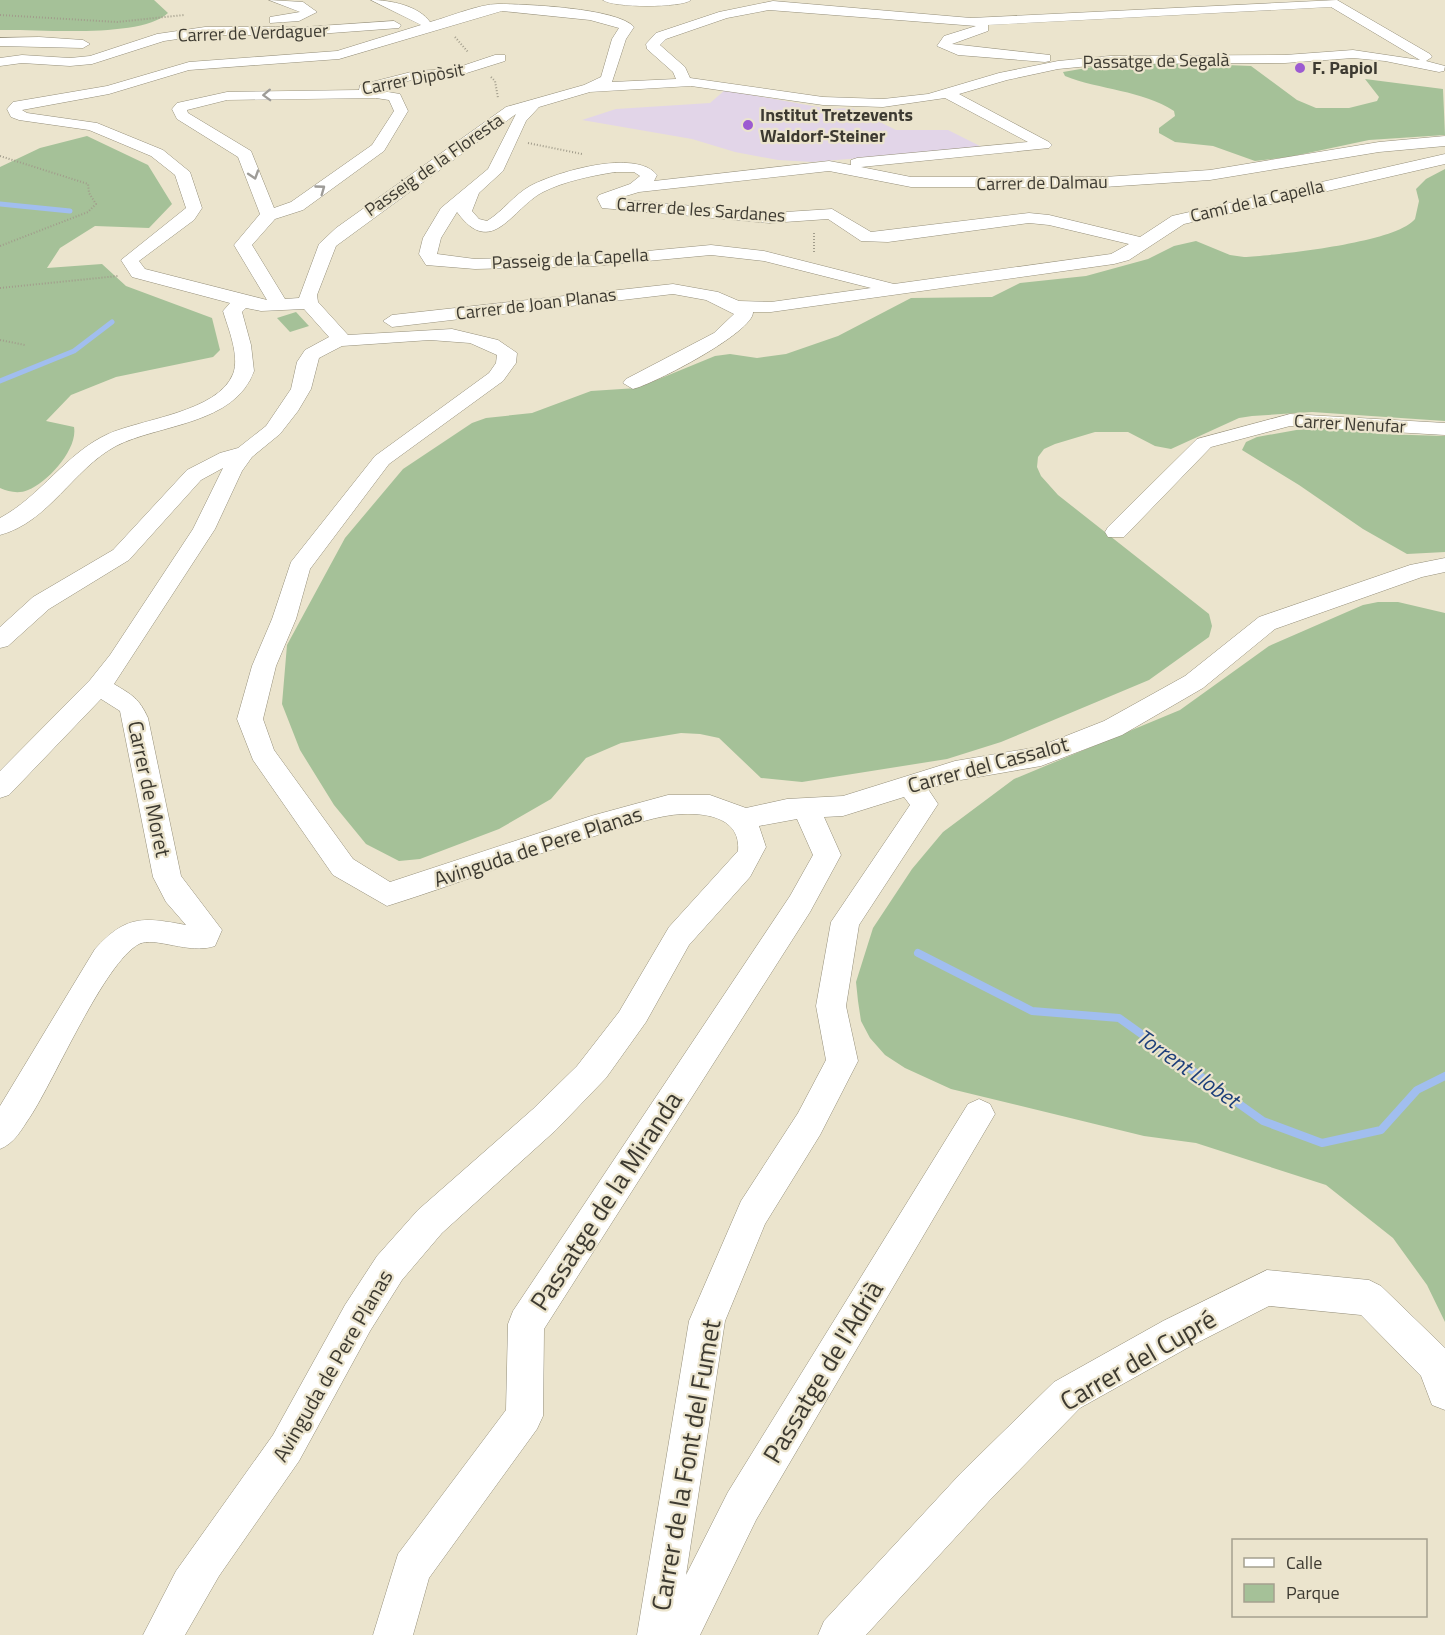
<svg xmlns="http://www.w3.org/2000/svg" width="1445" height="1635" viewBox="0 0 1445 1635" font-family="'Titillium Web',sans-serif">
  <style>
    .education { fill: #e2d5e8 }
    .green { fill: #a5c198 }
    .lines { fill: none; stroke-linecap: round; stroke-linejoin: round }
    .stream-far1 { stroke: #a1beef; stroke-width: 5 }
    .stream { stroke: #a1beef; stroke-width: 8 }
    .minor-casing { stroke: #958f7a; stroke-width: 1 }
    .path { stroke: #a19c8b; stroke-width: 2; stroke-dasharray: 1 2; stroke-linecap: butt }
    .minor { fill: #fff; fill-rule: evenodd }
    .oneway { stroke: #9e9c98 }
    .poi-dot { fill: #9c5bd1; stroke: #ebe4cd; stroke-width: 2 }
    .labels { text-anchor: middle; stroke-width: 4.5; stroke-linejoin: round; paint-order: stroke }
    .far-street-label { font-size: 18px; fill: #3d3a31; stroke: #ebe4cd }
    .far-poi-label { font-size: 18px; font-weight: bold; fill: #3d3a31; stroke: #ebe4cd; text-anchor: start }
    .street-label { font-size: 21px; fill: #3d3a31; stroke: #ebe4cd }
    .water-label { font-size: 22px; font-style: italic; fill: #1d3f7a; stroke: #ebe4cd }
    .near-street-label { font-size: 26px; fill: #3d3a31; stroke: #ebe4cd }
  </style>
  <rect width="100%" height="100%" fill="#ebe4cd"/>
  <polygon class="education" points="725,90 829,109 852,108 896,130 948,130 984,148 812,162 778,160 735,152 692,139 582,120 616,109 710,103"/>
  <g class="green">
    <path d="M0 0H154L168 13C140 39 39 29 0 30Z"/>
    <path d="M1151 62 1251 66 1297 100 1316 108H1349L1377 101 1379 97 1365 79 1443 89 1445 135 1369 140 1289 157 1255 161 1213 146 1175 142 1159 133V128L1175 116 1174 111C1142 90 1100 90 1065 76L1063 72 1110 64Z"/>
    <path d="M87 136 148 165 172 204 149 228 95 226 60 248 47 268 102 264 126 286 212 318 220 350 213 357 116 377 71 395 46 421 74 427C78 449 48 482 28 490 19 494 9 492 0 488V167L40 148Z"/>
    <path d="M1445 169V421L1312 412 1252 416 1239 418 1171 449 1155 446 1128 432H1095L1055 444 1044 449 1038 457 1037 467 1041 476 1058 495 1209 614 1212 626 1209 637 1149 680 1001 742 947 759 802 782 761 778 719 738 700 734 681 733 621 743 586 758 551 799 499 829 420 859 399 861 366 844 334 805 300 750 282 704 287 645 345 538 403 469 472 423 486 418 532 413 591 391 637 388 715 356 730 354 757 358 786 354 838 336 911 298 992 297 1020 283 1086 276 1148 259 1174 246 1196 241 1230 255 1244 257C1277 255 1396 243 1415 219L1419 201 1416 189 1426 179Z"/>
    <polygon points="296,312 309,326 290,332 277,318"/>
    <polygon points="1313,427 1344,427 1378,434 1445,436 1445,552 1407,554 1363,529 1299,485 1242,450 1246,442 1257,437"/>
    <polygon points="1378,602 1398,602 1445,613 1445,1322 1427,1285 1393,1238 1326,1185 1196,1143 1144,1136 951,1089 905,1068 885,1055 870,1038 861,1021 858,1001 856,982 873,928 912,869 943,832 1014,779 1180,710 1269,646 1363,605"/>
  </g>
  <g class="lines">
    <g class="stream-far1">
      <polyline points="0,204 70,211"/>
      <polyline points="0,381 74,351 112,322"/>
    </g>
    <polyline class="stream" points="918,953 1032,1011 1119,1018 1263,1121 1322,1143 1381,1130 1417,1090 1445,1076"/>
    <g class="minor-casing">
      <g id="minor">
        <polygon points="269,0 303,2 317,12 299,21 270,23 270,17 300,12"/>
        <path d="M371 0C391 0 419 6 430 22 449 17 479 4 498 4 524 4 618 8 634 27L626 39 612 82 676 79 673 72 647 49 646 44 656 33 719 12 773 1 971 18 1337 0 1430 54 1432 57 1426 61 1445 66 1444 71 1439 72 1385 61 1353 58 1285 63 1110 64 1058 69 1007 80 959 94 1049 142 1052 145 1049 148 861 167 911 177H1104L1210 170 1379 142 1445 136V146L1379 152 1210 180 1104 187H911L829 171 639 192 616 199 770 213 832 209 871 232 1029 213 1049 215 1140 237 1172 216 1445 154V164L1184 224 1129 260 1114 264 771 312H753C754 332 654 384 633 389L623 383 626 379 714 333 734 314 706 300 673 294 392 327 383 321 392 315 673 284 718 292 739 301 771 302 871 288 764 261 711 255 594 266 475 269 426 265 419 254 423 238 441 208 488 169 516 114 336 246 317 295 318 302 348 335 452 329 498 340 517 353 516 363 503 381 389 464 310 569 296 619 276 666 263 719 274 750 353 859 390 882 591 816 668 795H710L746 808 787 799 843 796 955 761 1038 747 1104 721 1185 676 1259 617 1410 565 1445 558V572L1422 577 1275 629 1203 688 1122 735 1041 766 955 781 928 789 938 804 859 925 846 1006 858 1061 820 1135 765 1224 725 1321 686 1575 728 1492 968 1104 979 1099 990 1104 995 1114 756 1520 700 1635H637L689 1321 741 1201 798 1113 826 1060 816 1006 831 922 910 805 904 797 843 816 824 817 841 855 810 912 544 1329 543 1416 537 1429 429 1578 413 1635H373L398 1554 506 1410 508 1324 513 1311 790 896 813 855 797 819 759 826 766 847 750 877 689 945 646 1022 606 1078 556 1130 442 1233 402 1280 370 1331 299 1461 219 1576 185 1635H143L176 1571 273 1435 345 1305 377 1256 418 1210 533 1109 577 1066 619 1012 669 927 738 851C741 819 709 813 683 814 658 815 632 825 608 832 533 854 461 883 387 906L333 875 253 760 237 719 252 666 272 619 291 562 375 456 489 373 496 363 497 355 470 343 430 340 342 346 319 358 311 389 298 411 280 434 252 457 242 471 215 529 114 684C132 695 139 698 148 718L181 876 222 930 215 946C189 955 155 936 139 944 104 963 55 1079 30 1117 21 1130 15 1143 0 1149V1106L95 949C126 915 143 917 186 925L166 902 153 877 120 711 101 699 9 795 0 798V771L90 680 110 655 193 529 223 468 201 480 129 560 49 609 8 646 0 648V627L33 597 113 550 187 470 220 453 238 448 266 426 291 389 297 362 305 350 329 337 304 309 261 311 246 308 242 312 251 345 254 371C235 425 159 424 116 446 73 469 49 522 0 535V518C41 496 66 453 108 434 141 419 218 412 233 374 240 356 228 328 223 311L230 303 132 277 121 260 186 208 175 175 151 156 89 130 19 120 11 117 7 109 13 102 107 86 189 62 337 51 421 25ZM1331 7 1420 60 1353 50 1285 55 1110 56 1058 61 999 73 928 94 883 99 823 97 690 78 685 67 660 45 666 39 727 18 769 10 976 26 944 36 937 46 958 55 1045 62 1050 61V55L952 44 988 31V25ZM502 11 590 20 619 28 612 39 601 77 584 85 506 107 336 228 319 244 299 298 285 299 252 245 275 219 303 210 384 151 408 111 400 94 376 90 415 79 454 77 505 61V55H495L453 69 415 71 360 85 359 90 227 92 177 103 172 109 177 119 238 157 260 214 234 245 267 300 145 269 139 261 194 220 202 208 190 172 163 150 97 123 27 113 22 110 109 94 189 70 339 59ZM691 86 823 105 883 107 945 98 1028 142 857 158 851 160V165L829 161 654 181 657 175C636 148 556 172 530 186 514 195 503 211 487 221L479 219 472 211 479 193 503 171 526 121 539 107 590 92ZM376 98 389 100 394 111 372 145 291 202 274 208 251 151 188 113 187 110 227 100ZM615 172H634L640 176 630 184 599 195 597 198 602 208 770 223 828 219 861 241 888 242 1029 223 1049 225 1129 244 1111 254 894 284 764 251 711 245 594 256 475 259 437 254 441 238 457 212C492 260 512 208 543 192 565 181 591 176 615 172Z"/>
        <path d="M603 0H691C682 8 612 8 603 0Z"/>
        <polygon points="394,21 401,25 399,28 304,35 205,35 164,41 92,64 70,66 22,63 0,66 0,58 22,55 70,58 90,56 157,34 205,27 304,27"/>
        <polygon points="39,37 83,40 90,44 83,48 0,46 0,38"/>
        <polygon points="1290,414 1445,423 1445,435 1290,426 1211,447 1124,537 1108,537 1105,532 1108,527 1197,439"/>
        <polygon points="1267,1270 1369,1280 1381,1286 1445,1348 1445,1410 1432,1405 1421,1376 1361,1315 1269,1306 1189,1347 1080,1408 989,1501 866,1635 818,1635 824,1621 961,1473 1054,1382 1163,1321"/>
      </g>
    </g>
    <g class="path">
      <polyline points="0,15 117,22 184,15"/>
      <polyline points="455,37 468,52"/>
      <polyline points="491,77 495,81 498,98"/>
      <polyline points="528,143 582,154"/>
      <polyline points="0,156 88,184 89,193 96,204 88,212 0,246"/>
      <polyline points="814,233 814,252"/>
      <polyline points="0,288 118,276"/>
      <polyline points="0,340 25,345"/>
    </g>
    <use href="#minor" class="minor"/>
  </g>
  <defs><path id="oneway-chevron" d="M-2-3.5L2.5 0L-2 3.5" fill="none" stroke-width="1.6" stroke-linecap="round" stroke-linejoin="round" transform="scale(1.5)"/></defs>
  <g class="oneway">
    <use href="#oneway-chevron" transform="translate(267 95) rotate(178)"/>
    <use href="#oneway-chevron" transform="translate(254 175) rotate(72)"/>
    <use href="#oneway-chevron" transform="translate(321 189) rotate(-36)"/>
  </g>
  <g class="poi-dot">
    <circle cx="1300" cy="68" r="6"/>
    <circle cx="748" cy="125" r="6"/>
  </g>
  <g class="labels">
    <g class="far-street-label">
      <text transform="translate(253 33) rotate(-2)" y="6">Carrer de Verdaguer</text>
      <text transform="translate(1156 61) rotate(-1)" y="6">Passatge de Segalà</text>
      <text transform="translate(413 79) rotate(-11)" y="6">Carrer Dipòsit</text>
      <text transform="translate(434 165) rotate(-35)" y="6">Passeig de la Floresta</text>
      <text transform="translate(1042 183) rotate(-1)" y="6">Carrer de Dalmau</text>
      <text transform="translate(1257 201) rotate(-13)" y="6">Camí de la Capella</text>
      <text transform="translate(701 210) rotate(4)" y="6">Carrer de les Sardanes</text>
      <text transform="translate(570 259) rotate(-3)" y="6">Passeig de la Capella</text>
      <text transform="translate(536 304) rotate(-7)" y="6">Carrer de Joan Planas</text>
      <text transform="translate(1350 424) rotate(3)" y="6">Carrer Nenufar</text>
    </g>
    <g class="far-poi-label">
      <text x="1312" y="74">F. Papiol</text>
      <text x="760" y="121">Institut Tretzevents<tspan x="760" dy="21">Waldorf-Steiner</tspan></text>
    </g>
    <g class="street-label">
      <text transform="translate(988 765) rotate(-15)" y="7">Carrer del Cassalot</text>
      <text transform="translate(149 789) rotate(78)" y="7">Carrer de Moret</text>
      <text transform="translate(538 847) rotate(-18)" y="7">Avinguda de Pere Planas</text>
      <text transform="translate(333 1366) rotate(-60)" y="7">Avinguda de Pere Planas</text>
    </g>
    <g class="water-label">
      <text transform="translate(1188 1068) rotate(35)" y="8">Torrent Llobet</text>
    </g>
    <g class="near-street-label">
      <text transform="translate(606 1201) rotate(-57)" y="9">Passatge de la Miranda</text>
      <text transform="translate(1138 1360) rotate(-30)" y="9">Carrer del Cupré</text>
      <text transform="translate(823 1372) rotate(-59)" y="9">Passatge de l'Adrià</text>
      <text transform="translate(686 1465) rotate(-80)" y="9">Carrer de la Font del Fumet</text>
    </g>
  </g>
  <rect x="1232" y="1539" width="195" height="78" fill="#ebe4cd" stroke="#a5a08f" stroke-width="1.5"/>
  <rect x="1244" y="1558" width="30" height="9" fill="#ffffff" stroke="#a5a08f" stroke-width="1.5"/>
  <text x="1286" y="1569" font-size="18" fill="#3d3a31">Calle</text>
  <rect x="1244" y="1584" width="30" height="18" fill="#a5c198" stroke="#a5a08f" stroke-width="1.5"/>
  <text x="1286" y="1599" font-size="18" fill="#3d3a31">Parque</text>
</svg>
